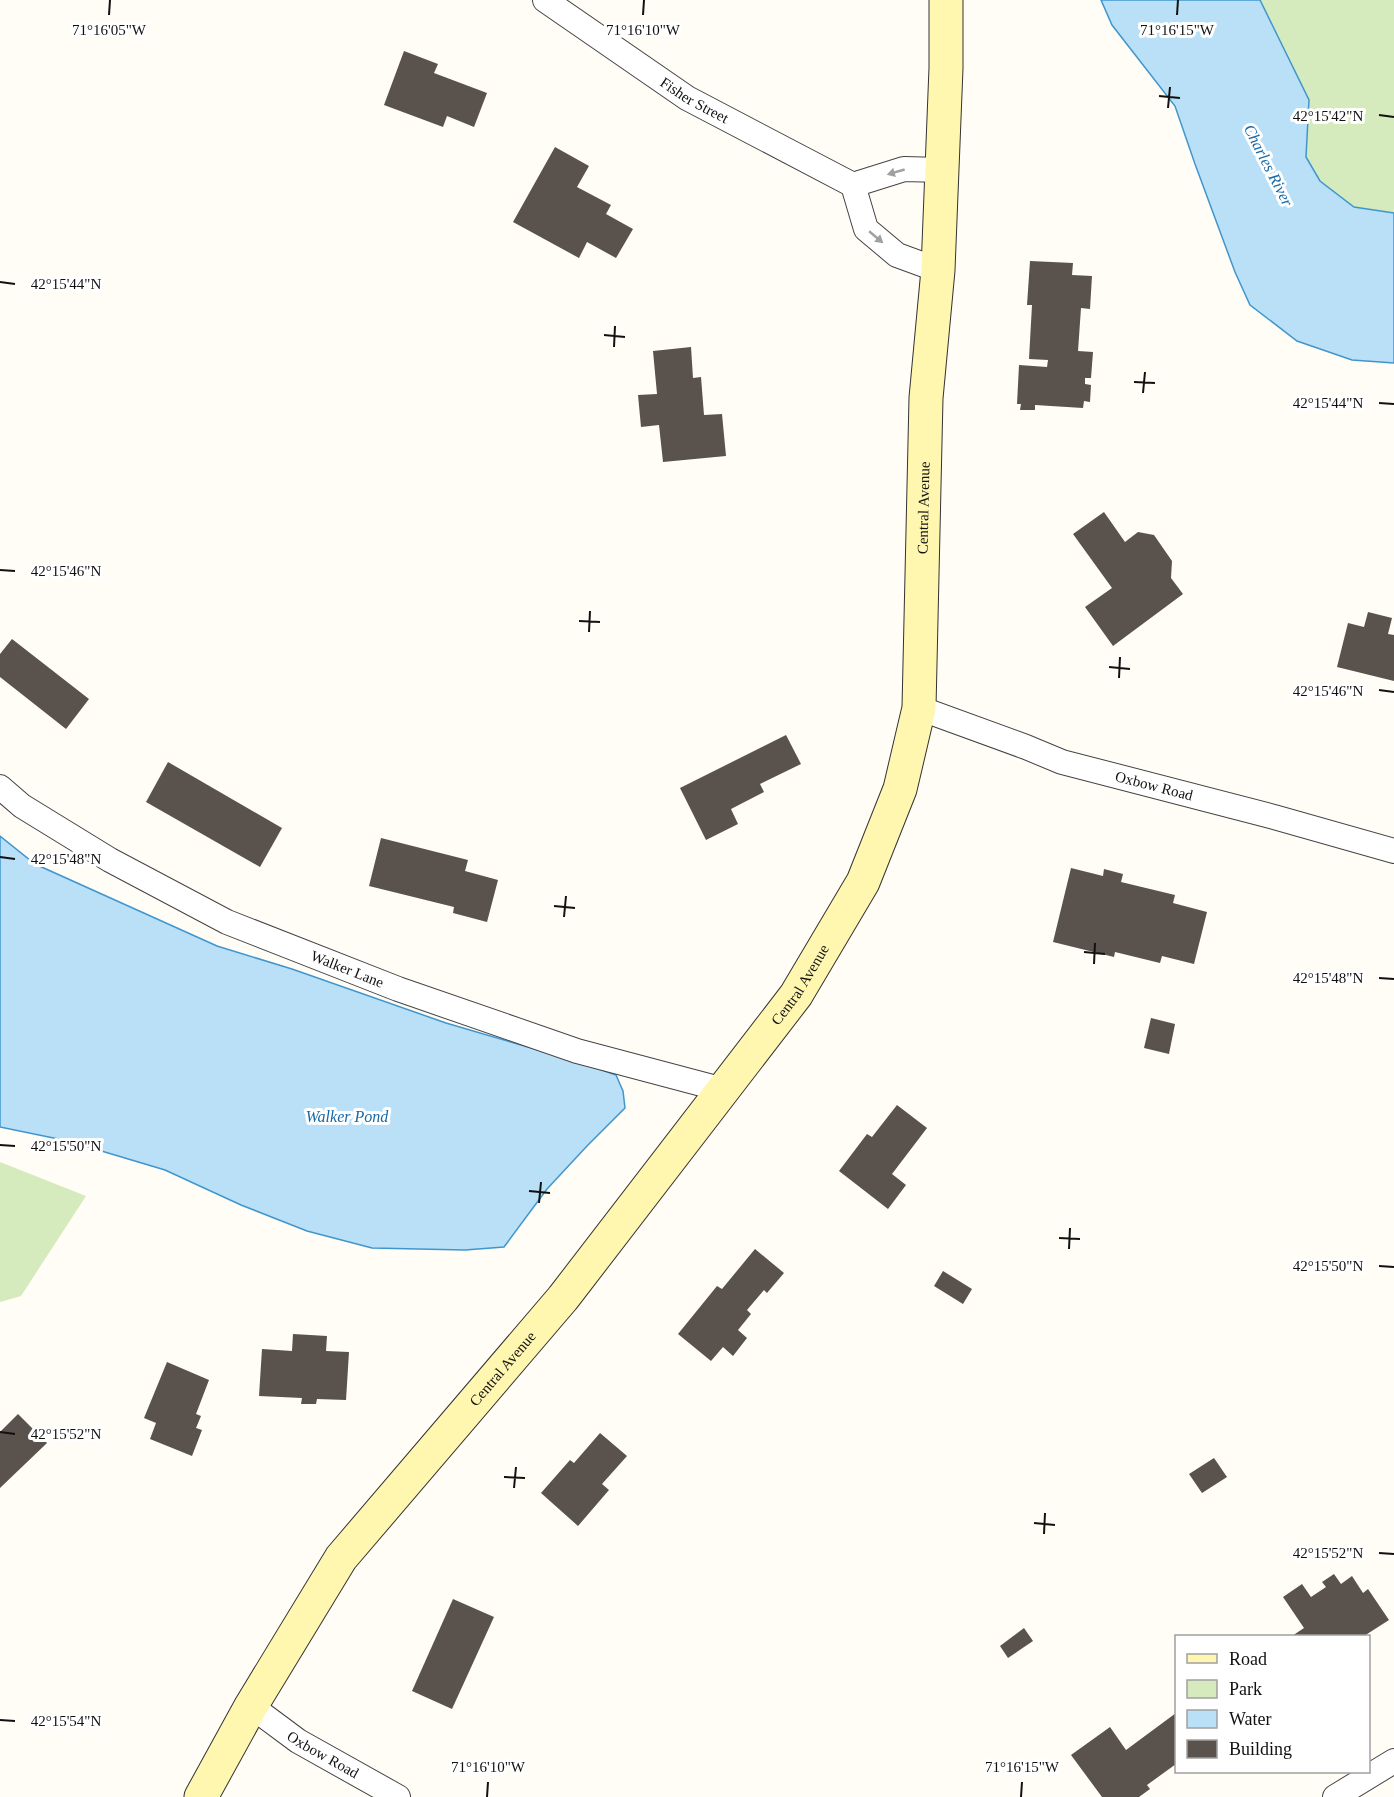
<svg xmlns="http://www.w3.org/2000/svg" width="1394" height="1797" viewBox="0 0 1394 1797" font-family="Georgia,serif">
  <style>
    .green { fill: #d5ebbd }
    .water { fill: #b9e0f7; stroke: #3f96cf; stroke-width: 1.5 }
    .building { fill: #5a524d }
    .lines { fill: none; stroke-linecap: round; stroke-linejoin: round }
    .street-casing { stroke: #444; stroke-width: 26 }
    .secondary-casing { stroke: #333; stroke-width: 35 }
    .street { stroke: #fff; stroke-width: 24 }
    .secondary { stroke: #fff6b0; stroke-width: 33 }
    .oneway { fill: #a0a0a0 }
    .ticks { fill: none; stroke: #111; stroke-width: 2 }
    .labels { text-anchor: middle; stroke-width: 6; stroke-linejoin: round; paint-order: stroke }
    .street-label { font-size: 15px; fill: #111; stroke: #fff }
    .water-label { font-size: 16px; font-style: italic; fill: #1768a6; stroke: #fff }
    .ticks-label { font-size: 15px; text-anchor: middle; fill: #111; stroke: #fff; stroke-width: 6; stroke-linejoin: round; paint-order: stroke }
  </style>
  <rect width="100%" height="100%" fill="#fffdf5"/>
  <g class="green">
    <polygon points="1260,0 1394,0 1394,213 1354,207 1320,181 1306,157 1309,100"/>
    <polygon points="0,1162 86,1196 21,1296 0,1302"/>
  </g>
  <g class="water">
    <polygon points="1101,0 1260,0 1309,100 1306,157 1320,181 1354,207 1394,213 1394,363 1352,360 1297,341 1250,305 1235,272 1195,164 1175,106 1112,25"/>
    <polygon points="0,836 35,864 217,946 292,969 446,1023 579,1062 616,1075 623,1091 625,1108 587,1146 547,1189 504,1247 465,1250 372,1248 307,1231 241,1205 165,1170 68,1141 0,1127"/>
  </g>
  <g class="building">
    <polygon points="404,51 438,64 434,73 487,93 474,127 447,116 443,127 384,105"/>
    <polygon points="555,147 589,166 577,187 611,205 606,214 633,229 616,258 587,242 579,258 513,222"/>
    <polygon points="1030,261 1073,263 1072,275 1092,276 1090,309 1081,308 1078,351 1093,352 1091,378 1085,378 1085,384 1091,385 1090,402 1084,401 1083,408 1035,405 1035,410 1020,410 1021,404 1017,404 1019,365 1047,367 1048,360 1029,359 1032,305 1027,305"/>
    <polygon points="691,347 693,378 701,377 704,415 722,414 726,456 663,462 659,425 641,427 638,395 657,394 653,351"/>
    <polygon points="1104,512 1125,542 1138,532 1154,535 1172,561 1171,578 1183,594 1113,646 1085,607 1112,588 1073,534"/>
    <polygon points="1368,612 1392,618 1388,634 1394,635 1394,681 1337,667 1348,623 1364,627"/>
    <polygon points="12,639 89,699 66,729 0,677 0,654"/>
    <polygon points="786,735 801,764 760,784 764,792 731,809 738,824 706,840 680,788"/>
    <polygon points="168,762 282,828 260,867 146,802"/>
    <polygon points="381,838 468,860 465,871 498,880 487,922 453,913 454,907 369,886"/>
    <polygon points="1071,868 1103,876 1104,869 1123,874 1121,882 1175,895 1173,903 1207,912 1194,964 1162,956 1160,963 1115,952 1114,957 1053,942"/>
    <polygon points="1151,1018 1175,1024 1169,1054 1144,1048"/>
    <polygon points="897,1105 927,1128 892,1174 906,1185 888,1209 839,1171 867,1134 872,1137"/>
    <polygon points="755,1249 784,1273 767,1293 764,1290 747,1310 751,1314 738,1330 747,1338 733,1356 723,1347 711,1361 678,1334 717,1286 722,1289"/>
    <polygon points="943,1271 972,1289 963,1304 934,1286"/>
    <polygon points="293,1334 327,1336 326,1351 349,1352 346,1400 317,1399 316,1404 301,1404 302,1398 259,1396 262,1349 292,1351"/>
    <polygon points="167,1362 209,1380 196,1414 201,1416 196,1428 202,1430 192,1456 150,1439 156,1423 144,1418"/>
    <polygon points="18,1414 47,1443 0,1488 0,1432"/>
    <polygon points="600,1433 627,1456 602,1484 609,1490 578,1526 541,1493 570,1460 574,1463"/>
    <polygon points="1214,1458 1227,1477 1202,1493 1189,1474"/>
    <polygon points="1334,1574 1341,1584 1352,1576 1363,1593 1368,1589 1389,1620 1364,1636 1292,1636 1304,1628 1283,1597 1302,1584 1311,1597 1326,1587 1322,1582"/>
    <polygon points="453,1599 494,1617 452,1709 412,1691"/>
    <polygon points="1024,1628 1033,1641 1008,1658 1000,1646"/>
    <polygon points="1176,1713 1176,1764 1147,1785 1150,1789 1139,1797 1102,1797 1071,1755 1110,1727 1126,1750"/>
  </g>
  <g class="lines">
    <g class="street-casing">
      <g id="street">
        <path id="s1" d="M545 0 687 98 853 185 904 169 941 170"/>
        <polyline points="853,185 866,229 897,255 938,270"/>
        <path id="s2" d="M919 708 1026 747 1062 762 1274 817 1394 851"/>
        <path id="s3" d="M0 787 22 806 110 860 227 922 398 989 577 1051 724 1090"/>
        <path id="s4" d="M251 1706 298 1741 398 1797"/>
        <polyline points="1335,1797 1394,1761"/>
      </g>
    </g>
    <g class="secondary-casing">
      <g id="secondary">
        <path id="s5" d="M201 1797 251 1706 341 1558 563 1298 796 995 863 882 900 789 919 708 926 398 938 270 946 68V0"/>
      </g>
    </g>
    <use href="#street" class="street"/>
    <use href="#secondary" class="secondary"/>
  </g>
  <defs><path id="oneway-solid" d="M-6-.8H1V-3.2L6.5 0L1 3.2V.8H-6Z" transform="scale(1.5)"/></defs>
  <g class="oneway">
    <use href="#oneway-solid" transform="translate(896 172) rotate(164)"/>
    <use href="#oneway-solid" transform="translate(876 237) rotate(40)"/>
  </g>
  <path class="ticks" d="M109 15 110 0M643 15 644 0M1177 15 1178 0M1159 96 1180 98M1168 108 1170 87M1379 115 1394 117M0 282 15 284M604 335 625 337M614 347 615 326M1134 382 1155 383M1143 393 1145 372M1379 403 1394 404M0 570 15 571M579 621 600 622M589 632 590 611M1109 667 1130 669M1119 678 1120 657M1379 690 1394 692M0 857 15 859M554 906 575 908M564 917 566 896M1084 952 1105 954M1094 964 1095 943M1379 978 1394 979M0 1145 15 1146M529 1191 550 1193M539 1203 541 1182M1059 1238 1080 1239M1069 1249 1070 1228M1379 1266 1394 1267M0 1432 15 1434M504 1477 525 1478M514 1488 516 1467M1034 1523 1055 1525M1044 1534 1045 1513M1379 1553 1394 1554M0 1720 15 1721M487 1797 488 1782M1021 1797 1022 1782"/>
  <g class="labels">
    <g class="street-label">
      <text dy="5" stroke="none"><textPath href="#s1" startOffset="180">Fisher Street</textPath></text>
      <text dy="5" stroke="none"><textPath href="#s5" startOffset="1516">Central Avenue</textPath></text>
      <text dy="5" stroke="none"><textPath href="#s2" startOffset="248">Oxbow Road</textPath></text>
      <text dy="5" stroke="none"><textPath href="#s3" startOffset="394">Walker Lane</textPath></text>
      <text dy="5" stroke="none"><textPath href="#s5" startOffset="1012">Central Avenue</textPath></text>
      <text dy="5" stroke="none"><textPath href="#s5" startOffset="526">Central Avenue</textPath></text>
      <text dy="5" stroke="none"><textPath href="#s4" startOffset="87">Oxbow Road</textPath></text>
    </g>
    <g class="water-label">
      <text transform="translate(1269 165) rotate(63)" y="6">Charles River</text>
      <text x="347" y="1122">Walker Pond</text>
    </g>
  </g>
  <g class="ticks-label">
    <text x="109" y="35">71°16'05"W</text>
    <text x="643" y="35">71°16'10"W</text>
    <text x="1177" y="35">71°16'15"W</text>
    <text x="1328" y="121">42°15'42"N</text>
    <text x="66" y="289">42°15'44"N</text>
    <text x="1328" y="408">42°15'44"N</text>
    <text x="66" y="576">42°15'46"N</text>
    <text x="1328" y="696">42°15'46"N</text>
    <text x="66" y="864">42°15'48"N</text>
    <text x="1328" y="983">42°15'48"N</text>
    <text x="66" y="1151">42°15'50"N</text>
    <text x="1328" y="1271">42°15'50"N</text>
    <text x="66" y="1439">42°15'52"N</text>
    <text x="1328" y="1558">42°15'52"N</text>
    <text x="66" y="1726">42°15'54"N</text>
    <text x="488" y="1772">71°16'10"W</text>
    <text x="1022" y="1772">71°16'15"W</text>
  </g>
  <rect x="1175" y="1635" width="195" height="138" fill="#ffffff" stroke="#a0a0a0" stroke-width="1.5"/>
  <rect x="1187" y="1654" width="30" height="9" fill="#fff6b0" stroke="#a0a0a0" stroke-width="1.5"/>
  <text x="1229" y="1665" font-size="18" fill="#111111">Road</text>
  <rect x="1187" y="1680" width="30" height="18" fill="#d5ebbd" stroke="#a0a0a0" stroke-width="1.5"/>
  <text x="1229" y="1695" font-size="18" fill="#111111">Park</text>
  <rect x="1187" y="1710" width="30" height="18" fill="#b9e0f7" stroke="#a0a0a0" stroke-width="1.5"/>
  <text x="1229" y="1725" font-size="18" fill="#111111">Water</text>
  <rect x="1187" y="1740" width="30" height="18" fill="#5a524d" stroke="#a0a0a0" stroke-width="1.5"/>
  <text x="1229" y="1755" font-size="18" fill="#111111">Building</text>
</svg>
